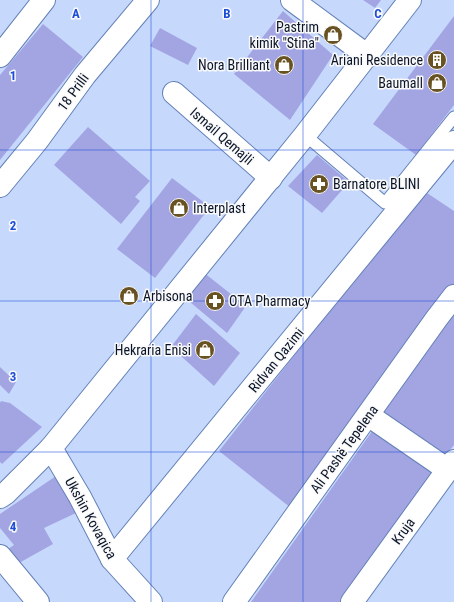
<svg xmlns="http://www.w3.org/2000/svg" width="454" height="602" viewBox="0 0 454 602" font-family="'Roboto Condensed',sans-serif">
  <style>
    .building { fill: #a3a5e3 }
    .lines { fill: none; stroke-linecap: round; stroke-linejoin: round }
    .service-casing { stroke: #6481b7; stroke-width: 13 }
    .minor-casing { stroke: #6481b7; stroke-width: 24 }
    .tertiary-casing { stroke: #6481b7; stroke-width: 24 }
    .secondary-casing { stroke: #6481b7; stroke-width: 24 }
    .service { stroke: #fff; stroke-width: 11 }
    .minor { stroke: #fff; stroke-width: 22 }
    .tertiary { stroke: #fff; stroke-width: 22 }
    .secondary { stroke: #fff; stroke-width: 22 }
    .grid { fill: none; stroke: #1d4ed8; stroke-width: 1; stroke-opacity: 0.55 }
    .labels { text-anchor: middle; stroke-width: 3; stroke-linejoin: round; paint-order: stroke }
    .poi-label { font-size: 14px; fill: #0a1429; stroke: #f9f9f9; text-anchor: end }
    .street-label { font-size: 14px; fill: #0a1429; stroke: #f9f9f9 }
    .grid-label { font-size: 13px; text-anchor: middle; font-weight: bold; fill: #1d4ed8; stroke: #f9f9f9; stroke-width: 3; stroke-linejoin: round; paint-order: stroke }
  </style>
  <rect width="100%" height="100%" fill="#c6d9fd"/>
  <g class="building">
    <polygon points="363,0 381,0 375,8"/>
    <polygon points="283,11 333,55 290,120 234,74"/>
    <polygon points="454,16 454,105 416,155 373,124"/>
    <polygon points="43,24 83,57 0,160 0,75"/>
    <polygon points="160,28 197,48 188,65 150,46"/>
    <polygon points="88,127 150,181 135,197 140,201 121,224 54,165"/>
    <polygon points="317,155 349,182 322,213 288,186"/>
    <polygon points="172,178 210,207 155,278 117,249"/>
    <polygon points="424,191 454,211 454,285 291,508 219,451"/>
    <polygon points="203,272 246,306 227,333 184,297"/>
    <polygon points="454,312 454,445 445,456 383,411"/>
    <polygon points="196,314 240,353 214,386 171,347"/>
    <polygon points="0,367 16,382 9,394 0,385"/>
    <polygon points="1,401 10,403 42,427 2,464 0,462 0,403"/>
    <polygon points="375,427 439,472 347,602 251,602"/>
    <polygon points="56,476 78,512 44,528 53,544 19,563 8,549 14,545 0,528 0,514"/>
  </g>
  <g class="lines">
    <g class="service-casing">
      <polyline id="service" points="305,135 385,203 454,117"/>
    </g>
    <g class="minor-casing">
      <g id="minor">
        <polyline points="292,0 368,56"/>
        <polyline points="0,56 44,0"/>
        <polyline points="174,93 271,178"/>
        <polyline points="0,186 37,141 85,75 148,0"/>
        <polyline points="368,415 448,470"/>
        <polyline points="0,556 38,602"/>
        <polyline points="112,559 454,142"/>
        <polyline points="234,602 437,318 454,296"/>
        <polyline points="352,602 454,461"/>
      </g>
    </g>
    <g class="tertiary-casing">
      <polyline id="tertiary" points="51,448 80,497 112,559 151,602"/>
    </g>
    <g class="secondary-casing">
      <polyline id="secondary" points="0,497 6,493 51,448 305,135 410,0"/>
    </g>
    <use href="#service" class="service"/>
    <use href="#minor" class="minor"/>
    <use href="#tertiary" class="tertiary"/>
    <use href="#secondary" class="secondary"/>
  </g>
  <path class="grid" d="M151 0V602M303 0V602M0 150H454M0 301H454M0 452H454"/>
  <defs>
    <g id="shop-disc" transform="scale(1)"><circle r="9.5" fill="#695222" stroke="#f9f9f9"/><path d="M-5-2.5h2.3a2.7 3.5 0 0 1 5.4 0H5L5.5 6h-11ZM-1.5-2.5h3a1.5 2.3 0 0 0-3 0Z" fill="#fff"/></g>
    <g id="building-disc" transform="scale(1)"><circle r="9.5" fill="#695222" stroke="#f9f9f9"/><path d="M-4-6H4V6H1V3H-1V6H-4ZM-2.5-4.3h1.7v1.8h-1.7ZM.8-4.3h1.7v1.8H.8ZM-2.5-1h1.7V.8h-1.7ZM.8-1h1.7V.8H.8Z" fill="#fff"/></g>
    <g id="pharmacy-disc" transform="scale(1)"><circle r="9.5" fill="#695222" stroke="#f9f9f9"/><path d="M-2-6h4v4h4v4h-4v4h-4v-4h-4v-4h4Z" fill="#fff"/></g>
  </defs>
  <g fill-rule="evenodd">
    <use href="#shop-disc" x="333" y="35"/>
    <use href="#building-disc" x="437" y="60"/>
    <use href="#shop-disc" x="284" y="65"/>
    <use href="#shop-disc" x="437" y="83"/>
    <use href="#pharmacy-disc" x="319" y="184"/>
    <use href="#shop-disc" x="179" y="208"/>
    <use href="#shop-disc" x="129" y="296"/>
    <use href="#pharmacy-disc" x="215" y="301"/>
    <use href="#shop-disc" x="205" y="350"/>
  </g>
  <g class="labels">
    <g class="poi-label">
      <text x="319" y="32">Pastrim<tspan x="319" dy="16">kimik "Stina"</tspan></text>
      <text x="423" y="65">Ariani Residence</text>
      <text x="270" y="70">Nora Brilliant</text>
      <text x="423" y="88">Baumall</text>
      <text x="333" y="189" text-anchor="start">Barnatore BLINI</text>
      <text x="193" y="213" text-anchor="start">Interplast</text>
      <text x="143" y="301" text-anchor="start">Arbisona</text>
      <text x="229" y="306" text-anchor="start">OTA Pharmacy</text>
      <text x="191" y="355">Hekraria Enisi</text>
    </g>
    <g class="street-label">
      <text transform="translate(73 92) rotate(-54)" y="5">18 Prilli</text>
      <text transform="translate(222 136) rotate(41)" y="5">Ismail Qemajli</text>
      <text transform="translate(276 360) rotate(-51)" y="5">Ridvan Qazimi</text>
      <text transform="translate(344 449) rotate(-54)" y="5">Ali Pashë Tepelena</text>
      <text transform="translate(91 518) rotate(61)" y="5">Ukshin Kovaqica</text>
      <text transform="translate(403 531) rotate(-54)" y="5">Kruja</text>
    </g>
  </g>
  <g class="grid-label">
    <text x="76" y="18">A</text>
    <text x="227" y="18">B</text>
    <text x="378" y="18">C</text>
    <text x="13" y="80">1</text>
    <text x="13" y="230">2</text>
    <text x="13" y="381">3</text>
    <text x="13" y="531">4</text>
  </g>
</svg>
